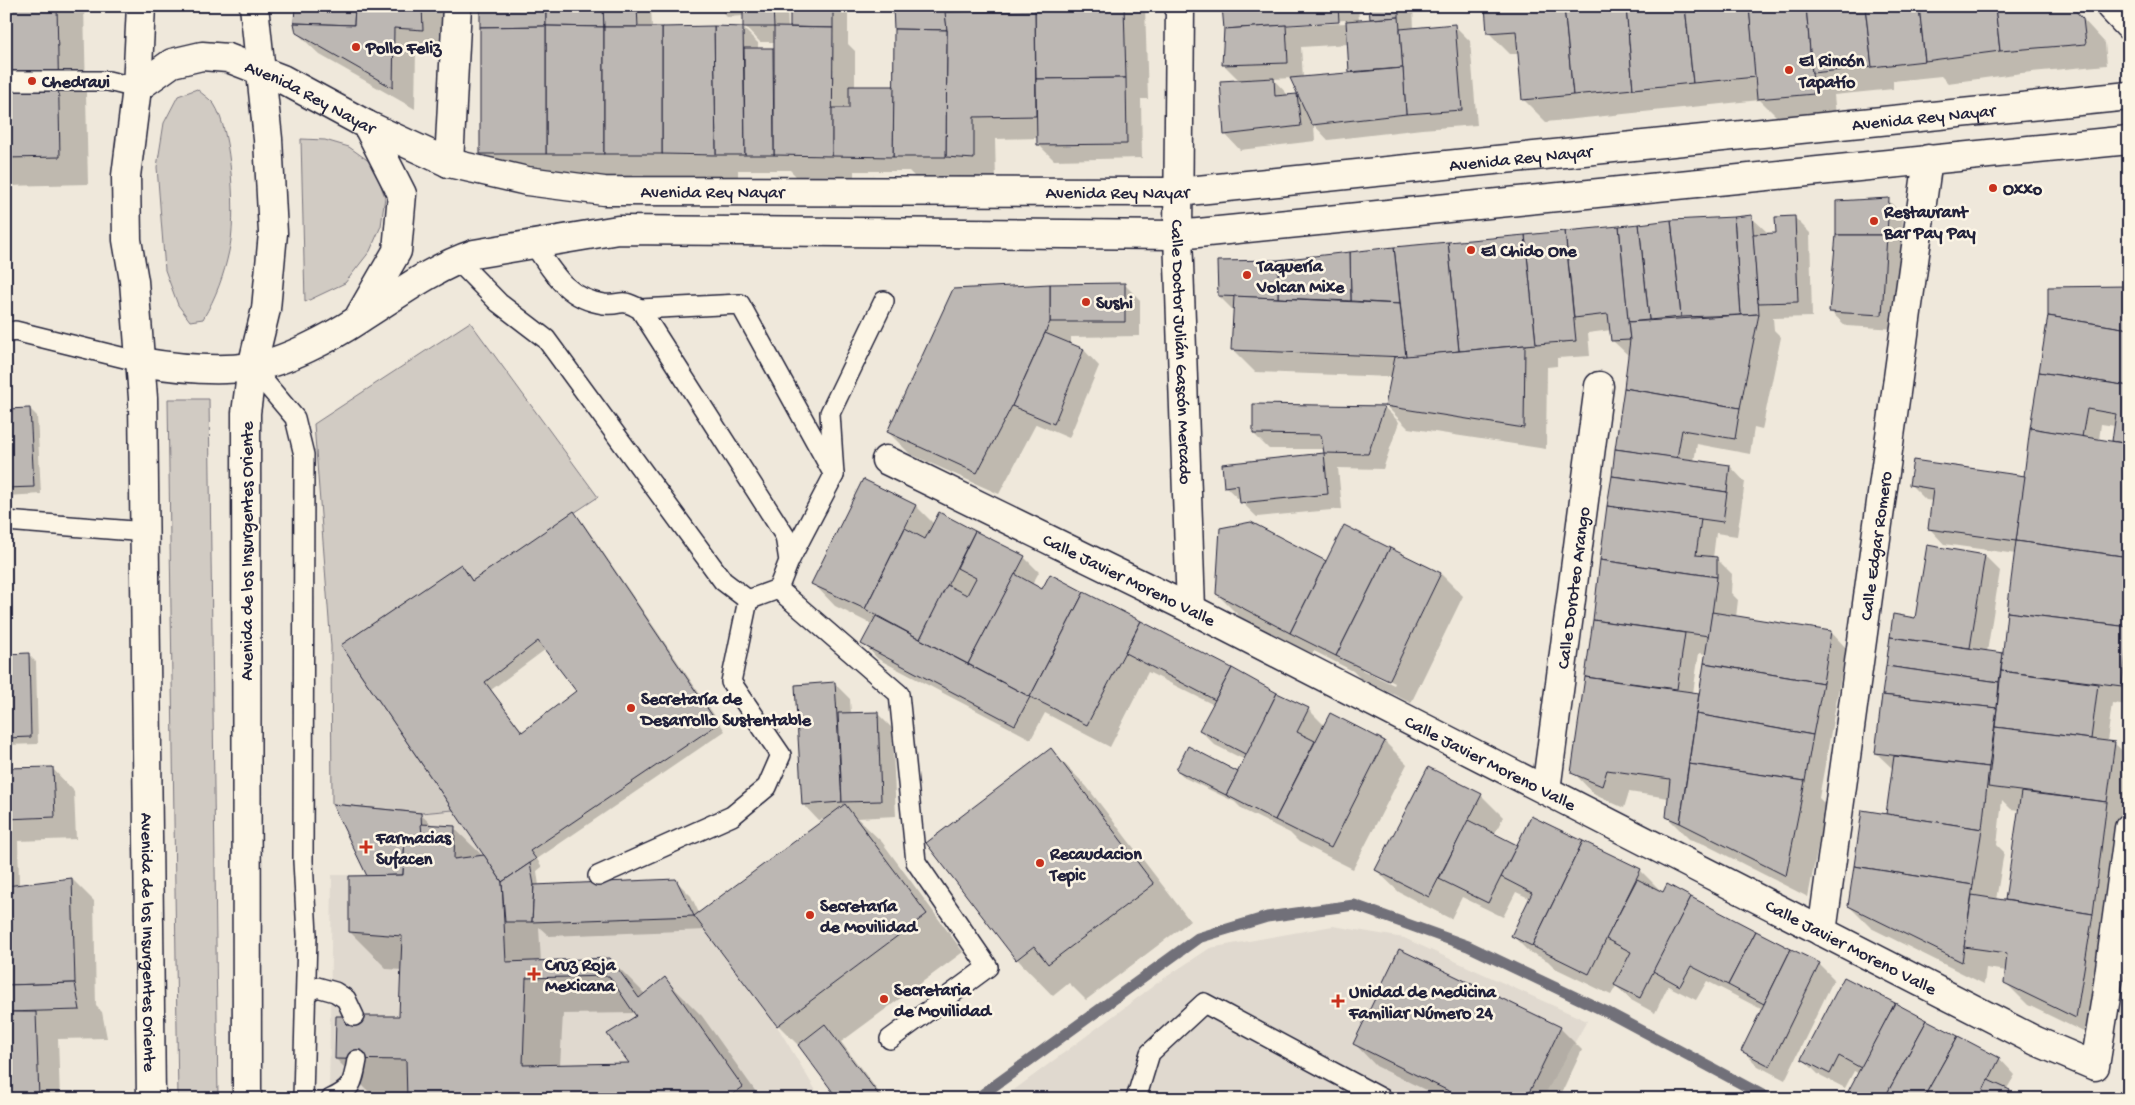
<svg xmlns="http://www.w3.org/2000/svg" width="2135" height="1105" viewBox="0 0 2135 1105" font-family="'Gochi Hand',sans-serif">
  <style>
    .built { fill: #e0d9cf }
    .green { fill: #d1cbc3; stroke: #7a767f }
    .shadow { fill: #0003; fill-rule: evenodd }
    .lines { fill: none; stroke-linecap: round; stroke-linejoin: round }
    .stream { stroke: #716f79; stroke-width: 11 }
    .building { fill: #bcb7b3; stroke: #22223b; fill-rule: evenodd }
    .service-casing { stroke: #22223b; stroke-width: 22 }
    .minor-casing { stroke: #22223b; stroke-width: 31 }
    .secondary-casing { stroke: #22223b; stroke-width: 31 }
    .trunk-casing { stroke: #22223b; stroke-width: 31 }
    .service { stroke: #fcf5e5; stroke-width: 19 }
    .minor { stroke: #fcf5e5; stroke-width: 28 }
    .secondary { stroke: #fcf5e5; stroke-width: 28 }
    .trunk { stroke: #fcf5e5; stroke-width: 28 }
    .poi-dot { fill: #c8321e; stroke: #fcf5e5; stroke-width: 2 }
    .labels { text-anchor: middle; stroke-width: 5; stroke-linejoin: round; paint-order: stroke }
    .poi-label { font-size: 18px; font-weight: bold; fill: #22223b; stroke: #fcf5e5; text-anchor: start }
    .street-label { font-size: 18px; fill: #22223b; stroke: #fcf5e5 }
  </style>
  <rect width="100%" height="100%" fill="#efe8db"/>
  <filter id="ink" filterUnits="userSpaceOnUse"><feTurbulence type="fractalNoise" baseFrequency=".02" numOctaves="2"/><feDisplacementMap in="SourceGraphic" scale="10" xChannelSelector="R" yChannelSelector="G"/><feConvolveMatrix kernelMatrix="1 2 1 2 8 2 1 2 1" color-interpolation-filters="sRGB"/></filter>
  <g filter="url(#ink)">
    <g class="built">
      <polygon points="453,810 502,882 505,922 694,916 777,1026 821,1099 329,1099 332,875 403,875 422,835 421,813"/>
      <polygon points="1333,926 1404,938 1587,1021 1542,1099 1002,1099 1160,981 1210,948"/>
    </g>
    <g class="green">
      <path d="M197 89C202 94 210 99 214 104 232 131 237 220 229 251 224 275 216 297 203 319L190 321 178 305 165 270 157 167 164 123 178 96Z"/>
      <polygon points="301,139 325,140 349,147 373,164 385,197 381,226 370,251 345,283 305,302"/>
      <polygon points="470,322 598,497 472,581 461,565 341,645 453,810 421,813 332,804 331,646 314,424"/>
      <polygon points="168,399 209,399 218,1099 178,1099"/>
    </g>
    <g class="shadow">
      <polygon points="6,6 84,6 88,184 6,186"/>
      <polygon points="296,6 442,6 445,52 416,49 415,109 320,55 297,33"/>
      <path d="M482 6H651L652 28H743L758 43V49H772L775 52V42H760L745 26 744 16 727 17 717 6H787L788 28H794L791 26 792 6H960L961 13 1036 12V6H1145L1148 99H1141L1142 158 1054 160 1039 145V138L995 139 996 181 916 178 909 171H854V178L797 177 790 170H738V177L503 176 481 154ZM895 9V89L855 87V51L848 44V10Z"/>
      <path d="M1223 6H1358L1359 21 1371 20 1370 6H1413L1414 29 1455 26 1470 41 1477 125 1422 129 1328 140 1314 125 1315 141 1240 150 1225 134 1240 81 1224 65ZM1345 20 1346 23 1286 26 1283 24ZM1349 44 1351 73 1303 78 1301 47ZM1292 78 1301 100 1297 96H1289L1273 79Z"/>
      <polygon points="1486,6 2071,6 2105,43 2107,65 2022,73 1948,83 1941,76 1893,81 1893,89 1834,95 1836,116 1781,121 1760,100 1546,122 1523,99 1519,54 1510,54 1488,32"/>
      <polygon points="1888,200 1903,215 1897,329 1846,326 1830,311"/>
      <path d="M1751 217 1767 232V234H1777L1795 218 1810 233 1812 317 1773 318 1774 330 1781 337 1762 430 1754 428 1750 454 1697 444 1694 461 1730 466 1745 482 1737 536 1716 533 1713 558 1717 559 1732 574 1731 593 1738 600 1736 617 1831 632 1846 648 1819 798 1826 805 1808 897 1704 844 1689 839 1667 817 1669 798 1629 792 1624 808 1595 795 1573 772 1629 356 1612 340 1611 330 1588 333 1590 356 1557 358V366L1547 367 1546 449 1408 428 1386 406 1392 377 1255 372 1233 350 1234 311 1219 296 1278 262 1671 222ZM1699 653 1707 654 1700 696 1693 693Z"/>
      <polygon points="1124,284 1140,300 1140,336 1071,337 1071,346 1084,350 1099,366 1069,438 1036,424 999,494 910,454 888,432 1049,285"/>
      <path d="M2129 287V705L2112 703 2107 742 2114 743 2129 757V826L2098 1039 2028 1005 2006 983 2007 971 1986 968 1984 984 1871 928 1849 906 1889 816 1893 769 1876 753 1894 615 1916 619 1985 556 2000 571 1987 652 2004 654 2016 554 1944 544 1929 528 1933 501 1926 500 1911 485 2025 477ZM2101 424 2115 426 2113 443 2099 440ZM2002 800 2011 809 2019 810 2006 902 1996 900 2004 852 1997 845Z"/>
      <polygon points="1384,407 1399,422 1383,469 1338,468 1342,509 1257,517 1226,487 1223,465 1325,454 1324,449 1269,449 1254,434"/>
      <polygon points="30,409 37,416 41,494 6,496 6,410"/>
      <polygon points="864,480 916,506 934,524 939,513 1024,557 1039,572 1032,585 1043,591 1050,576 1308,709 1325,726 1385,742 1407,764 1353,869 1299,842 1290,833 1243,810 1235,802 1185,778 1177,770 1238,774 1245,760 1215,745 1200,730 1214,705 1148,672 1110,747 1045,713 1031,739 878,659 863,643 873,625 835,606 813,583"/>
      <path d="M574 513 581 520 725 731 537 859 542 867 537 871 539 886 675 880 691 896 699 913 826 819 818 820 803 804 835 684 850 699 851 714 877 713 892 728 896 816 857 818 882 842 963 952 841 1042 884 1099H840L806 1053 778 1025 707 930 549 936 539 927 541 962 610 959 646 995 665 979 702 1016 761 1099H409V1096H373L336 1059 401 1017 402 970 387 969 350 932 369 877 420 814 433 826 454 828 488 861 461 566 473 581ZM546 649 578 692 523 732 491 690ZM635 1013 638 1017 632 1064 560 1066 563 1014Z"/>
      <path d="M1251 524 1326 562 1391 550 1441 574 1463 596 1411 703 1360 678 1353 671 1314 651 1312 654 1239 616 1217 594ZM1362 667 1395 683 1394 685 1362 670Z"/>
      <polygon points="28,654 36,662 38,744 6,745 6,655"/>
      <polygon points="1051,750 1087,787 1190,921 1086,1000 1069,983 1053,996 1017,959"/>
      <path d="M52 768 74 791 76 839 18 841 19 885 72 879 94 901 96 1006 102 1012 107 1038 58 1039 60 1099H6V770ZM27 1010 30 1013H17V1011Z"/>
      <polygon points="1481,795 1503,817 1494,835 1518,847 1640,870 1664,894 1668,886 1819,964 1834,979 1785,1080 1758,1066 1743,1051 1763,1010 1707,981 1696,1000 1668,986 1655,1013 1631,1000 1616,986 1611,995 1555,968 1548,961 1528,951 1513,936 1531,899 1516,892 1503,917 1462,897 1451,919 1399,892 1376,870"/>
      <polygon points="1844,978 2000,1059 2015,1075 2006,1090 2017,1099 1845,1099 1860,1074 1854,1071 1845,1088 1818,1074 1803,1059"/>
      <polygon points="1560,1028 1582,1050 1559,1099 1444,1099 1376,1066 1354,1043"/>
    </g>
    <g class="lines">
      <polyline class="stream" points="976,1099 1198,938 1267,917 1354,905 1468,946 1609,1013 1770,1099"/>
    </g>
    <g class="building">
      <polygon points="6,6 57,6 60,157 6,158"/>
      <polygon points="295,6 355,6 354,25 294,23"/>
      <polygon points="355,6 422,6 423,30 394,28 393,88 296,33 294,23 354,25"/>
      <polygon points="480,6 546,6 546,26 480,27"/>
      <polygon points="546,6 603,6 604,27 546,26"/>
      <polygon points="603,6 637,6 638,27 604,27"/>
      <polygon points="743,6 773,6 774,27 743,27"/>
      <polygon points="790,6 833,6 833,28 790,27"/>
      <polygon points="893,6 945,6 947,30 894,29"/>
      <polygon points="1035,6 1124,6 1126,78 1036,79"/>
      <polygon points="1222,6 1338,6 1339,22 1224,29"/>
      <polygon points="1369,6 1399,6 1399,17 1370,19"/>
      <polygon points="1485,6 1564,6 1573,95 1522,100 1516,31 1487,33"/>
      <polygon points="1564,6 1626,6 1633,89 1573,95"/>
      <polygon points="1626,6 1685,6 1693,83 1633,89"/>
      <polygon points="1685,6 1749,6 1756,77 1693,83"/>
      <polygon points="1749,6 1806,6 1814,94 1757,99"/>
      <polygon points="1806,6 1865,6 1872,67 1812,73"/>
      <polygon points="1865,6 1919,6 1925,61 1872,67"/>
      <polygon points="1919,6 1995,6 2000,51 1925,61"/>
      <polygon points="1995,6 2071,6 2083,19 2086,44 2000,51"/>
      <polygon points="1035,11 1036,116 974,117 974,159 946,157 947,30 945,12"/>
      <polygon points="1399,17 1403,68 1349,72 1346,21"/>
      <polygon points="1455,24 1462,110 1406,114 1400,29"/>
      <polygon points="1286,25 1288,63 1222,65 1224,29"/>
      <polygon points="546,26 604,27 604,154 546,154"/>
      <polygon points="546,26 546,154 480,154 480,27"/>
      <polygon points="714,26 743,27 745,155 716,155"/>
      <polygon points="714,26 716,155 662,154 662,27"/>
      <rect x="604" y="27" width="58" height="127"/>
      <polygon points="774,27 833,28 832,156 774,155"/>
      <polygon points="894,29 947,30 946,157 893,157"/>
      <polygon points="744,48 773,48 774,155 745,155"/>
      <polygon points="1403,68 1406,114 1312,125 1290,78"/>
      <polygon points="1126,78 1127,144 1037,145 1036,79"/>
      <polygon points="1274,78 1275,96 1297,94 1301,126 1224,135 1220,81"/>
      <polygon points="849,86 894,86 893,157 832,156 832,108 849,108"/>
      <polygon points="1889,198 1887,235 1836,235 1836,201"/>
      <polygon points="1752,215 1759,314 1741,315 1734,217"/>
      <polygon points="1795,216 1798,302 1758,303 1753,234 1776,233 1775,217"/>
      <polygon points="1734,217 1741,315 1681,317 1671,220"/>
      <polygon points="1671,220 1681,317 1649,320 1639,224"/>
      <polygon points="1639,224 1649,320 1628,322 1619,226"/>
      <polygon points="1619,226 1630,340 1611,341 1608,314 1574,318 1565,231"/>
      <polygon points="1565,231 1576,341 1536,344 1525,235"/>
      <polygon points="1525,235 1536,344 1459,351 1448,242"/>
      <polygon points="1836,235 1887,235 1882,315 1829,312"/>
      <polygon points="1448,242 1459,351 1406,357 1394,247"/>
      <polygon points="1394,247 1400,304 1351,301 1350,252"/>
      <polygon points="1350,252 1351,301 1278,298 1278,260"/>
      <polygon points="1278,260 1278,298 1218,296 1217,261"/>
      <polygon points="1125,283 1125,322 1050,322 1050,284"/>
      <polygon points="1050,284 1050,322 1012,406 977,473 887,432 953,289"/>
      <polygon points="2129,286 2129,329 2048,316 2048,287"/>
      <polygon points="1234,296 1400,304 1406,357 1231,350"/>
      <polygon points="1759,314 1740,408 1624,388 1630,340 1628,322"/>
      <polygon points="2048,316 2129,329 2129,386 2039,372"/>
      <polygon points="1045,333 1084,349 1054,424 1012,406"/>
      <polygon points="1525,345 1524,428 1385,406 1395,357"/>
      <polygon points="2039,372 2129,386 2129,444 2112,441 2116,414 2087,409 2082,437 2030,428"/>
      <polygon points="1624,388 1740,408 1735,439 1682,430 1677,458 1615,449"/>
      <polygon points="1253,404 1385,406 1368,454 1324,453 1321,435 1253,434"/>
      <polygon points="30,408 34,487 6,488 6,409"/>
      <polygon points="2030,428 2129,444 2129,557 2016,541"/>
      <polygon points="1615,449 1730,465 1727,492 1612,476"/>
      <polygon points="1324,453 1328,494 1240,503 1238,485 1224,487 1222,464"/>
      <polygon points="1913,460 2025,476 2016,541 1928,529 1933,489 1909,485"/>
      <polygon points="1612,476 1727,492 1723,522 1607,506"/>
      <polygon points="863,479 916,505 865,609 811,584"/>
      <polygon points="1607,506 1701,519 1696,555 1717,557 1717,577 1600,560"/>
      <path d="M574 511 718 724 530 851 536 859 502 882 341 645 461 564 472 581ZM538 641 576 691 522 732 485 682Z"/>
      <polygon points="939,512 975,531 920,639 865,609 905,528 925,539"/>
      <polygon points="1251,522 1326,561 1290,633 1216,594 1220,528"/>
      <polygon points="1344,525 1390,548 1336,656 1290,633"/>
      <polygon points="975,531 1025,556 968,664 920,639 947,585 967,595 976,578 957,568"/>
      <polygon points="2016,541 2129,557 2129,627 2007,612"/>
      <polygon points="1927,545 1985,555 1970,648 1890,637 1893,614 1915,618"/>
      <polygon points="1390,548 1441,573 1389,681 1336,656"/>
      <polygon points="1600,560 1717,577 1709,636 1593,620"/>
      <polygon points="1015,574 1042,589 1050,574 1084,592 1030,697 968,664"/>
      <polygon points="1084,592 1141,621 1087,725 1030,697"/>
      <polygon points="1712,612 1831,631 1823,683 1704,663"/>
      <polygon points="2007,612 2129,627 2122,686 2001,671"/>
      <polygon points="876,616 1030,697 1015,725 861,644"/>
      <polygon points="1593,620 1685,633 1677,689 1585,677"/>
      <polygon points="1141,621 1232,668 1215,700 1125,653"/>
      <polygon points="1890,637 2003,653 1999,682 1886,666"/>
      <polygon points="29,653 31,737 6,738 6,654"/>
      <polygon points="1704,663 1823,683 1813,735 1696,714"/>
      <polygon points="1886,666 1999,682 1997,708 1882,695"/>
      <polygon points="1232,668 1277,693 1247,755 1199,730"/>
      <polygon points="2001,671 2098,684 2091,739 1995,727"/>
      <polygon points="1585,677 1699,693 1680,823 1666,817 1670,779 1607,770 1602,786 1571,773"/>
      <polygon points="835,682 842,802 802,805 795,685"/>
      <polygon points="1277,693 1309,708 1297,732 1315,741 1275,820 1226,795"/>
      <polygon points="1882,695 1997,708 1989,767 1875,753"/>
      <polygon points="878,712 881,801 842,802 838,713"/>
      <polygon points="1330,713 1385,741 1331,848 1275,820"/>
      <polygon points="1696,714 1813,735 1805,781 1689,764"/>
      <polygon points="1995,727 2115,742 2107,802 1988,787"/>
      <polygon points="1188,746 1238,772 1226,795 1176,770"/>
      <polygon points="1051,748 1154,884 1048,964 1034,946 1016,960 926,843"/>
      <polygon points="1894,756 1989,767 1982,829 1886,814"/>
      <polygon points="1689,764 1805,781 1786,876 1680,823"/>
      <polygon points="53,767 55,817 6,819 6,768"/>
      <polygon points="1428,767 1482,794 1429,897 1375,870"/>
      <polygon points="2021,792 2107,802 2093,914 2005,900"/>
      <polygon points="332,804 421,813 422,835 405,836 403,875 367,876"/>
      <polygon points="845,804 927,914 777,1026 694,916"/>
      <polygon points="1862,810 1982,829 1973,885 1854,866"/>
      <polygon points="1531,816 1583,841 1532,946 1511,936 1532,893 1501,877"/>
      <polygon points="1468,820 1517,845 1488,903 1439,879"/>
      <path d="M421 824 455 826 454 859 484 855 502 882 506 962 610 958 639 998 665 977 743 1087 726 1099H407L406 1060 335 1059 336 1016H399L402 936 349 932V876L403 875 405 836 422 835ZM609 976 636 1016 607 1034 629 1063 523 1065 526 978Z"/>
      <polygon points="1583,841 1641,869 1589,974 1532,946"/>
      <polygon points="530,863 534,885 532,922 505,922 502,882"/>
      <polygon points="1854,866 1973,885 1962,962 1848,906"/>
      <polygon points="72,878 75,983 6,985 6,886"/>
      <polygon points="676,879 694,916 532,922 534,885"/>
      <polygon points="1637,879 1663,892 1667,884 1691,897 1640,998 1614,985 1631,952 1606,939"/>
      <polygon points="1972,895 2093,914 2076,1018 2004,983 2007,953 1964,947"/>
      <polygon points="1691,897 1756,931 1728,985 1691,966 1680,986 1653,971"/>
      <polygon points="1756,931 1791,949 1764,1004 1728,985"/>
      <polygon points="1399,949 1561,1027 1526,1099 1465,1099 1353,1044"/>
      <polygon points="1791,949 1820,963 1770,1066 1741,1051"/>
      <polygon points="1844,977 1895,1003 1861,1068 1839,1056 1830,1074 1801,1059"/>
      <polygon points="75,983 80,1010 6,1012 6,985"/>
      <polygon points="1895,1003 1927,1020 1884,1099 1844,1099"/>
      <polygon points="6,1012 36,1012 39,1099 6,1099"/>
      <polygon points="1927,1020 1958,1036 1923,1099 1884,1099"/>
      <polygon points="825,1024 882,1099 838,1099 798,1045"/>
      <polygon points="1958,1036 2000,1058 1979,1099 1923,1099"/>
      <polygon points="1988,1080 2010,1090 2007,1099 1979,1099"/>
    </g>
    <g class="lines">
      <g class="service-casing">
        <g id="service">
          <polyline points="6,81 108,81 137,88"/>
          <path d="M457 260 499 303 546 339 723 581 748 600 778 589 789 561 785 536 640 309C618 297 624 306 604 304 566 299 552 271 533 243"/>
          <polyline points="640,309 740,304 834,475"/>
          <polyline points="6,333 15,331 141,362"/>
          <polyline points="252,367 295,418 304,455 303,861 307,935 303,1099"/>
          <polyline points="6,521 146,532"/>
          <polyline points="789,561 834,475 830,413 884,301"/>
          <polyline points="778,589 899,694 916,862 988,967 890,1039"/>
          <polyline points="598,876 732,816 767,787 781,755 731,682 748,600"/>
          <polyline points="306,993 317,987 335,992 346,999 354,1016"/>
          <path d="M331 1099C353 1089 353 1082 357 1060"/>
          <polyline points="1136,1099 1150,1053 1204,1003 1383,1099"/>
        </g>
      </g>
      <g class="minor-casing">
        <g id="minor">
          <path id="s1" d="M1180 6 1178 235 1191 609"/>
          <polyline points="2110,6 2129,26"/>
          <polyline points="449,163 457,6"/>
          <path id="s2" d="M886 460 1191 609 2036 1041 2095 1066 2106 997 2129 828"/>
          <path id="s3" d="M1546 790 1599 386"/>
          <path id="s4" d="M1822 932 1928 159"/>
        </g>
      </g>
      <g class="secondary-casing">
        <g id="secondary">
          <path id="s5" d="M137 88 172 63 202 56 228 58 282 79 367 125 449 163 527 181 604 191 1178 192 2129 96"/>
          <polyline points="360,315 397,251 402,194 367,125"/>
          <path d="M141 362C176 368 215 372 251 367 283 363 332 337 359 319 396 296 432 268 474 254L618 230 1178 235 2129 140"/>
        </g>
      </g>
      <g class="trunk-casing">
        <g id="trunk">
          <path id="s6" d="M141 6 137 88 126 176 127 240 134 281 143 398 151 1099"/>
          <polyline points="247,1099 246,413 252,367 266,309 273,233 268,139 254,6"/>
        </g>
      </g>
      <use href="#service" class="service"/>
      <use href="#minor" class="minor"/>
      <use href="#secondary" class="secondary"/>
      <use href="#trunk" class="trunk"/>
    </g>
  </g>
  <g class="poi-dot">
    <circle cx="356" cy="47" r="5"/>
    <circle cx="1789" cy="70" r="5"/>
    <circle cx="32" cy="81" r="5"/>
    <circle cx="1993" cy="188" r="5"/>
    <circle cx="1874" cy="221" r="5"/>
    <circle cx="1471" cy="250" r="5"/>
    <circle cx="1247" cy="275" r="5"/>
    <circle cx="1086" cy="302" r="5"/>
    <circle cx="631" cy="708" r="5"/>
    <path d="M363.5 839.5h5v5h5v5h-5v5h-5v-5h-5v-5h5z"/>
    <circle cx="1040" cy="863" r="5"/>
    <circle cx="810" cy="915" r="5"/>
    <path d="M531.5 966.5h5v5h5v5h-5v5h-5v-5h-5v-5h5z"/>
    <circle cx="884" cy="999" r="5"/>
    <path d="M1335.5 993.5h5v5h5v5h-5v5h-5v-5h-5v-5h5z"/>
  </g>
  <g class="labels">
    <g class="poi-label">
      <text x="366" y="53">Pollo Feliz</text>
      <text x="1799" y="66">El Rincón<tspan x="1799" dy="21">Tapatío</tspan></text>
      <text x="42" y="87">Chedraui</text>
      <text x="2003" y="194">Oxxo</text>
      <text x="1884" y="217">Restaurant<tspan x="1884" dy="21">Bar Pay Pay</tspan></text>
      <text x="1481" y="256">El Chido One</text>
      <text x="1257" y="271">Taquería<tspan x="1257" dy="21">Volcan Mixe</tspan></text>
      <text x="1096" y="308">Sushi</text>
      <text x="641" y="704">Secretaría de<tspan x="641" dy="21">Desarrollo Sustentable</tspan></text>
      <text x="376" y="843">Farmacias<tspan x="376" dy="21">Sufacen</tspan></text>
      <text x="1050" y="859">Recaudacion<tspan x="1050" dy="21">Tepic</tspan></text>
      <text x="820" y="911">Secretaría<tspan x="820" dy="21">de Movilidad</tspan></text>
      <text x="545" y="970">Cruz Roja<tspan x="545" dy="21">Mexicana</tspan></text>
      <text x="894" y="995">Secretaria<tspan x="894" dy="21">de Movilidad</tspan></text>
      <text x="1349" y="997">Unidad de Medicina<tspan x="1349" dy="21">Familiar Número 24</tspan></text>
    </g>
    <g class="street-label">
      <text dy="6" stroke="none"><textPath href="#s5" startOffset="191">Avenida Rey Nayar</textPath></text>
      <text dy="6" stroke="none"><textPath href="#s5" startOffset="1826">Avenida Rey Nayar</textPath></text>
      <text dy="6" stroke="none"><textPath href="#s5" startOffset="1421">Avenida Rey Nayar</textPath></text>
      <text dy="6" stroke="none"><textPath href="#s5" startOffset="611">Avenida Rey Nayar</textPath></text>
      <text dy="6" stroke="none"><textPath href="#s5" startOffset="1016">Avenida Rey Nayar</textPath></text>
      <text dy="6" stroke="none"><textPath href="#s1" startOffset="346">Calle Doctor Julián Gascón Mercado</textPath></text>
      <text dy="6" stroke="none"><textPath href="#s4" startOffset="390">Calle Edgar Romero</textPath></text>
      <text transform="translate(246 551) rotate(-90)" y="6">Avenida de los Insurgentes Oriente</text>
      <text dy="6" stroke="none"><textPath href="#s2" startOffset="271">Calle Javier Moreno Valle</textPath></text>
      <text dy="6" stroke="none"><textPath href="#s3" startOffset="204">Calle Doroteo Arango</textPath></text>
      <text dy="6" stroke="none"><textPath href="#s2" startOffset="676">Calle Javier Moreno Valle</textPath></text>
      <text dy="6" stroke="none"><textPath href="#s6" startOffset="938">Avenida de los Insurgentes Oriente</textPath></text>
      <text dy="6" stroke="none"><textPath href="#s2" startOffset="1081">Calle Javier Moreno Valle</textPath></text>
    </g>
  </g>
  <rect width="2135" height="1105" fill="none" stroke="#fcf5e5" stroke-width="25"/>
  <rect x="12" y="12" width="2110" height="1080" fill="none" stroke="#22223b" stroke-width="2" filter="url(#ink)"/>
</svg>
